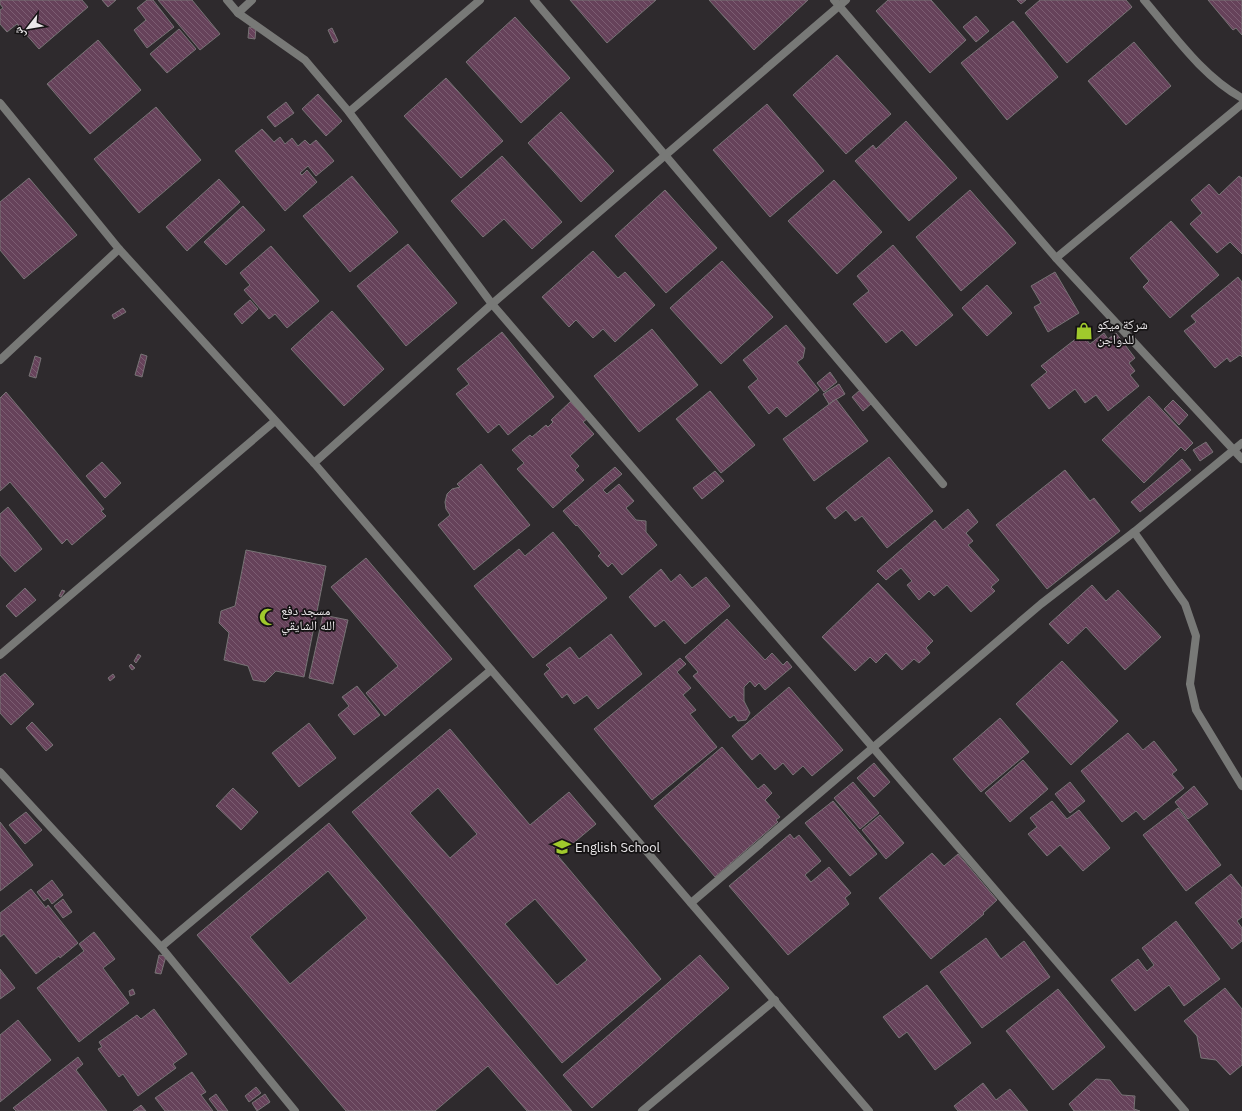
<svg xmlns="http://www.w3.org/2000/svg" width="1242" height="1111" viewBox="0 0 1242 1111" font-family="'IBM Plex Sans','Noto Naskh Arabic',sans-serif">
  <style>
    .building { fill: url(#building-back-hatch); stroke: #777375; fill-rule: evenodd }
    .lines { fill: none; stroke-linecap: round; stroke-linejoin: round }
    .minor { stroke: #787977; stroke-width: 8 }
    .labels { text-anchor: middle; stroke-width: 3.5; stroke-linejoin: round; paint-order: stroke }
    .poi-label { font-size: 13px; fill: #eae7e9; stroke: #151314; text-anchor: start }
  </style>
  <defs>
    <pattern id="building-back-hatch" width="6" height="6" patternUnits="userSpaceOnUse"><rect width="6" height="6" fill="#66425a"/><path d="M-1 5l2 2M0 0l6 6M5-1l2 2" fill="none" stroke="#7c5d72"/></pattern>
  </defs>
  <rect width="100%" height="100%" fill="#2e2a2d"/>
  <g class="building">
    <polygon points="0,0 82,0 88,7 39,49 17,24 7,32 0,24 0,10 3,8 0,4"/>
    <polygon points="102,0 116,0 108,7"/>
    <polygon points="147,0 153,0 174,27 147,48 134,30 146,20 137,8"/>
    <polygon points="158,0 192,0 220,34 200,50"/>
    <polygon points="570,0 656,0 607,43"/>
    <polygon points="709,0 808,0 754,50"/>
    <polygon points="888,0 931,0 966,40 930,73 876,11"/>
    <polygon points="1017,0 1026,0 1021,4"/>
    <polygon points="1040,0 1126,0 1132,7 1067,63 1025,13"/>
    <polygon points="1208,0 1242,0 1242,35 1236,28 1233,30"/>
    <polygon points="976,16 989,31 976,42 963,27"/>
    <polygon points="515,17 570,78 521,123 466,62"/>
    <polygon points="1013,21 1058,77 1007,120 961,63"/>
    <polygon points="249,27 256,28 255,39 248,38"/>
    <polygon points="332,28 338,41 334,43 328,30"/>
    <polygon points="179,29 196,49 167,73 150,54"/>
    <polygon points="98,40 141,90 90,134 47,84"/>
    <polygon points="1134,42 1171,86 1126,125 1088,81"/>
    <polygon points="837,55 891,114 846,154 793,95"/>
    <polygon points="446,78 503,141 461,178 404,116"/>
    <polygon points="318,94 342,121 326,136 302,109"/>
    <polygon points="286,102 294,113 275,127 267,117"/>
    <polygon points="767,104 824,171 770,217 713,150"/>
    <polygon points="156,107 201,160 139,213 94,159"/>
    <polygon points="561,112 614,171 581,202 528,143"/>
    <polygon points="906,121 957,178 909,221 855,161 873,145 876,149"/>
    <polygon points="262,129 274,142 280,137 285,144 292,138 298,146 305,140 310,145 316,140 334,161 316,176 308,166 300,173 302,175 307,170 317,182 285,211 235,151"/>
    <polygon points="502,156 562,222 532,249 504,219 483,237 451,201"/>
    <polygon points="352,176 398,232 350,272 303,216"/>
    <polygon points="1239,176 1242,178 1242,254 1230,242 1217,253 1190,224 1202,213 1191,200 1209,184 1219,195"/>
    <polygon points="29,178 77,235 24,279 0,250 0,202"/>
    <polygon points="219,179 240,202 187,251 166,227"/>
    <polygon points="834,180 882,232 837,274 788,221"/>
    <polygon points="665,190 717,248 666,293 615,236"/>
    <polygon points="970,190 1016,243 961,291 916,237"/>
    <polygon points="243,206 265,230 226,265 204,242"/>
    <polygon points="1171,221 1219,275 1170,318 1143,287 1149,281 1130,258"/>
    <polygon points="408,244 457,303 406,346 357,286"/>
    <polygon points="893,245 953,315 916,346 902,330 886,343 853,304 869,291 857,276"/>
    <polygon points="271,246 319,301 287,328 275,314 269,319 244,290 250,285 240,273"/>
    <polygon points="593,251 618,278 625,272 655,305 615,342 603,329 593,338 576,320 569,327 542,297"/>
    <polygon points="722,261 773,317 721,364 670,308"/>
    <polygon points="1055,272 1079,313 1048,332 1034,307 1041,303 1031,286"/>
    <polygon points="1238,277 1242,282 1242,357 1240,355 1230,362 1227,358 1215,368 1184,331 1196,322 1191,316"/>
    <polygon points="987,285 1012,313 987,336 962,308"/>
    <polygon points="250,300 258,309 242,324 234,314"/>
    <polygon points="123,308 126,312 114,319 112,315"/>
    <polygon points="332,311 384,369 344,406 291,349"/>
    <polygon points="786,325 805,348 803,358 797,362 819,390 786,417 777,407 769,414 748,387 758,379 743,360"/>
    <polygon points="652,329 698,385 639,432 594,376"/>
    <polygon points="502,332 554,397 508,435 499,424 488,433 456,394 469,384 457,369"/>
    <polygon points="1104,333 1108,339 1116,333 1135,358 1129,363 1135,371 1130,375 1139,386 1108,411 1096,395 1085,403 1075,389 1049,409 1031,385 1047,372 1041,366 1082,334 1090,344"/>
    <polygon points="141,354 147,356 142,377 135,375"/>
    <polygon points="35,356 41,358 36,378 29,376"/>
    <polygon points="830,372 837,382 824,392 817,383"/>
    <polygon points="839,384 845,394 829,404 823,394"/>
    <polygon points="860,390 872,403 863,411 852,397"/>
    <polygon points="710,391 755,445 721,473 676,419"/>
    <polygon points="6,392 104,509 101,511 106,516 72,545 67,539 62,544 10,482 0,491 0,398"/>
    <polygon points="1149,396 1193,443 1185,451 1181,447 1144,483 1102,440"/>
    <polygon points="836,399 868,441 814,481 783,439"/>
    <polygon points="1173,400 1188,415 1179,425 1164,409"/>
    <polygon points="571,401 587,419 583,422 594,434 570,456 579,466 575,470 584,480 553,508 517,469 524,463 512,450 530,435 532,437 546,425 548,427 553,422 551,420"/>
    <polygon points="1206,442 1213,452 1200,461 1193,450"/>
    <polygon points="889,457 933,511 887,548 862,516 855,521 846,510 835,519 826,508"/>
    <polygon points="1182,459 1191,470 1140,512 1131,502"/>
    <polygon points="102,462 121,483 105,498 86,476"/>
    <polygon points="481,464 530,525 474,570 438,525 450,515 446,509 445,502 447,494 452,489 460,487 457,484"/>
    <polygon points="615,467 622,474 603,490 607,494 619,484 634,501 626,508 636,520 646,521 646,532 657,545 622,575 612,563 608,567 598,556 601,553 577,525 576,526 563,511"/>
    <polygon points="1065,470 1090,501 1094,498 1120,531 1047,589 996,525"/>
    <polygon points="715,471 724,481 702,499 693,488"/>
    <polygon points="8,507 42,549 15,572 0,555 0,514"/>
    <polygon points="968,509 978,522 966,533 973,541 968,545 999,580 991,587 995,591 971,612 947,585 934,596 929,591 919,600 907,585 912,581 901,568 886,580 877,571 935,520 943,530"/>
    <polygon points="553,532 607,598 533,658 474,586 519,549 525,556"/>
    <polygon points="246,550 326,566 304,677 276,671 265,682 253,680 248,666 224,660 229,633 219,623 221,611 235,606"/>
    <polygon points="366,558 452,659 385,716 366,693 398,666 331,587"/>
    <polygon points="661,569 671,582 680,574 692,588 706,577 730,606 685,644 664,620 655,627 629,597"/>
    <polygon points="878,583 933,641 926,648 930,653 919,663 914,659 902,670 886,653 876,663 870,657 855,671 822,637"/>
    <polygon points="1092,585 1106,601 1118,590 1161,637 1125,670 1086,627 1068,644 1049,624"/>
    <polygon points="25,588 36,600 16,617 6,606"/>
    <polygon points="62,590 65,591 61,597 59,596"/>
    <polygon points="323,615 348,620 333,684 309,678"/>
    <polygon points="727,619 765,660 772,653 783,665 787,661 792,667 765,690 759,683 755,687 750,681 744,687 744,701 750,713 746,720 738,721 734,715 730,718 693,676 698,672 685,657"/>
    <polygon points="611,634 642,674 598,709 587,695 574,704 567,694 562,698 544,674 550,669 546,665 570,647 579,659"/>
    <polygon points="138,654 141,656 136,663 134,661"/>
    <polygon points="680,658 686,664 677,672 691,688 683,695 696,710 690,714 717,747 652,800 594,729"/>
    <polygon points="1062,661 1118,721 1071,765 1016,704"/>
    <polygon points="131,664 135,668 132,670 129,666"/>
    <polygon points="5,673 34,704 11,725 0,713 0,677"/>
    <polygon points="113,674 115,677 110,681 108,678"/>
    <polygon points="357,686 380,715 354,735 338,715 349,706 342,697"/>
    <polygon points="789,687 843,750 812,776 803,766 793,775 783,763 775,770 760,753 752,760 732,736"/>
    <polygon points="1000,718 1029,752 981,792 953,759"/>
    <polygon points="32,722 53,745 46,751 26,728"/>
    <polygon points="309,723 336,758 299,787 272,753"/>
    <path d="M450 729 530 825 569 792 596 824 558 856 661 979 562 1063 352 812ZM438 788 477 834 450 858 410 813ZM535 899 587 960 557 985 505 924Z"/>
    <polygon points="1128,733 1143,750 1154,741 1177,770 1172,774 1184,788 1144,820 1136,811 1122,822 1081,771"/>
    <polygon points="722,747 758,789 764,784 772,793 765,800 780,817 776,820 778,822 715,877 654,806"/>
    <polygon points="1023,760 1048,789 1010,822 985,793"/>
    <polygon points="874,763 890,782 874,797 857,778"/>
    <polygon points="853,782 879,813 860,829 834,798"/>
    <polygon points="1070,782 1085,801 1070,813 1055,794"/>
    <polygon points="1194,786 1208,804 1188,819 1175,802"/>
    <polygon points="233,788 258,812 241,830 216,806"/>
    <polygon points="833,801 877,854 850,876 805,823"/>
    <polygon points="1052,801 1067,819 1079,810 1110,848 1083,871 1060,845 1047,856 1028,834 1037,827 1030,818"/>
    <polygon points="1178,808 1221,865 1186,891 1143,835"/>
    <polygon points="26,812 42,830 25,844 9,825"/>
    <polygon points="880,815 904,843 886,859 862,830"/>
    <polygon points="0,822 33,865 0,891"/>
    <path d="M329 823 572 1111H527L488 1066 435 1111H346L197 935ZM328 871 367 918 290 984 250 937Z"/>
    <polygon points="790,834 794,839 799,835 821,861 805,875 811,882 829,867 851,893 845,898 849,904 788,955 729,886"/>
    <polygon points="932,853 944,866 958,854 997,900 983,913 984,914 931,959 879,898"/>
    <polygon points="1231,874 1242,888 1242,917 1237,921 1242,928 1242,941 1232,949 1195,903"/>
    <polygon points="52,880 63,895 52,904 48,898 44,901 37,892"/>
    <polygon points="31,889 46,908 48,905 78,943 60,958 59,956 36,974 4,934 0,937 0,913"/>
    <polygon points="63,899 72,912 63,918 54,906"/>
    <polygon points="1176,921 1220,979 1184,1006 1169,985 1135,1011 1111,980 1138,959 1147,971 1154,965 1142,948"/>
    <polygon points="94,932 115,959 103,968 129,1003 79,1042 37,988 84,951 79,944"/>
    <polygon points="986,938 1001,959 1024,941 1050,977 982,1028 940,972"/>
    <polygon points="159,955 166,956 161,974 155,973"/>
    <polygon points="700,955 729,988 592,1108 563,1075"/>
    <polygon points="0,969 15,988 0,999"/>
    <polygon points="927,985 971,1043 935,1070 907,1032 899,1038 883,1017"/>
    <polygon points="1225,988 1242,1009 1242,1065 1230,1075 1216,1060 1201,1058 1197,1036 1184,1021"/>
    <polygon points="133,989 135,994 130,996 129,991"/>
    <polygon points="1058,989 1105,1047 1053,1090 1006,1031"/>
    <polygon points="154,1009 187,1054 173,1064 176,1068 138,1096 123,1074 119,1077 98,1049 102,1047 99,1042 137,1015 141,1019"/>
    <polygon points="18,1020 51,1060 0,1102 0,1035"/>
    <polygon points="78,1057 83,1064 76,1070 107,1111 16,1111 13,1108"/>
    <polygon points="192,1072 206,1092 201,1095 213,1111 165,1111 155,1098"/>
    <polygon points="1096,1079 1110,1080 1122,1095 1135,1096 1134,1109 1140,1111 1074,1111 1069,1104"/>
    <polygon points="983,1083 996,1100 1010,1089 1028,1111 958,1111 954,1106"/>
    <polygon points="256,1087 261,1093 249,1102 245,1096"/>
    <polygon points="216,1094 228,1111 218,1111 209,1099"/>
    <polygon points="265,1094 270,1102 257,1111 252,1103"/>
    <polygon points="141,1105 146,1111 133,1111 140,1106"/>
  </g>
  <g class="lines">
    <g class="minor">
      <polyline points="227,0 238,13 305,60 349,112 492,304 1185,1111"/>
      <polyline points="534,0 943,484"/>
      <polyline points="834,0 1056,258 1242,459"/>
      <path d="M1144 0C1174 35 1202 76 1242 98"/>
      <polyline points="238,13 252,0"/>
      <polyline points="0,103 119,249 314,463 869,1111"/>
      <polyline points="349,112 480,0"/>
      <polyline points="1056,258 1242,104"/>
      <polyline points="0,360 119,249"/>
      <polyline points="314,463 492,304 846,0"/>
      <polyline points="1134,532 1185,604 1196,636 1190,684 1196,710 1242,786"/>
      <polyline points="0,655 275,421"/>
      <polyline points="0,772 161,947 295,1111"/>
      <polyline points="691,903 1041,604 1134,532 1242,443"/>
      <polyline points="161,947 491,670"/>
      <polyline points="642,1111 775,1000"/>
    </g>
  </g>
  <defs>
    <g id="shop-bare" transform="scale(1.38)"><path d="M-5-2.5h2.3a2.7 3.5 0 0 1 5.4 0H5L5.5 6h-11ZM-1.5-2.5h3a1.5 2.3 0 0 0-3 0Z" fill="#a0c92c" stroke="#151314" stroke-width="2.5" paint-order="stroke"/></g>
    <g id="mosque-bare" transform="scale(1.38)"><path d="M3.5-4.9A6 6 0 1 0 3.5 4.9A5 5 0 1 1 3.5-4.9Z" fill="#a0c92c" stroke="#151314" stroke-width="2.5" paint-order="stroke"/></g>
    <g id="school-bare" transform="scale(1.38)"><path d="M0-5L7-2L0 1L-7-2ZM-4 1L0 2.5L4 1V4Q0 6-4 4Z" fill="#a0c92c" stroke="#151314" stroke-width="2.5" paint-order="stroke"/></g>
  </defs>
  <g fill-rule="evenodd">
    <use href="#shop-bare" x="1084" y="331"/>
    <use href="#mosque-bare" x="268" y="617"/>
    <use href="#school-bare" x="562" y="847"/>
  </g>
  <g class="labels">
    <g class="poi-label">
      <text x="1097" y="329">شركة ميكو<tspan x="1097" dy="15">للدواجن</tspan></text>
      <text x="281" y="615">مسجد دفع<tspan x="281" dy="15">الله الشايقي</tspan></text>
      <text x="575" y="852">English School</text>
    </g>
  </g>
  <g transform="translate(28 28) rotate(239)" stroke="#151314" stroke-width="3" paint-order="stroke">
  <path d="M0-3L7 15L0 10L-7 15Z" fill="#eae7e9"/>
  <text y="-6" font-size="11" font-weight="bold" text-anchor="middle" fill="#eae7e9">ش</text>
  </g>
</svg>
